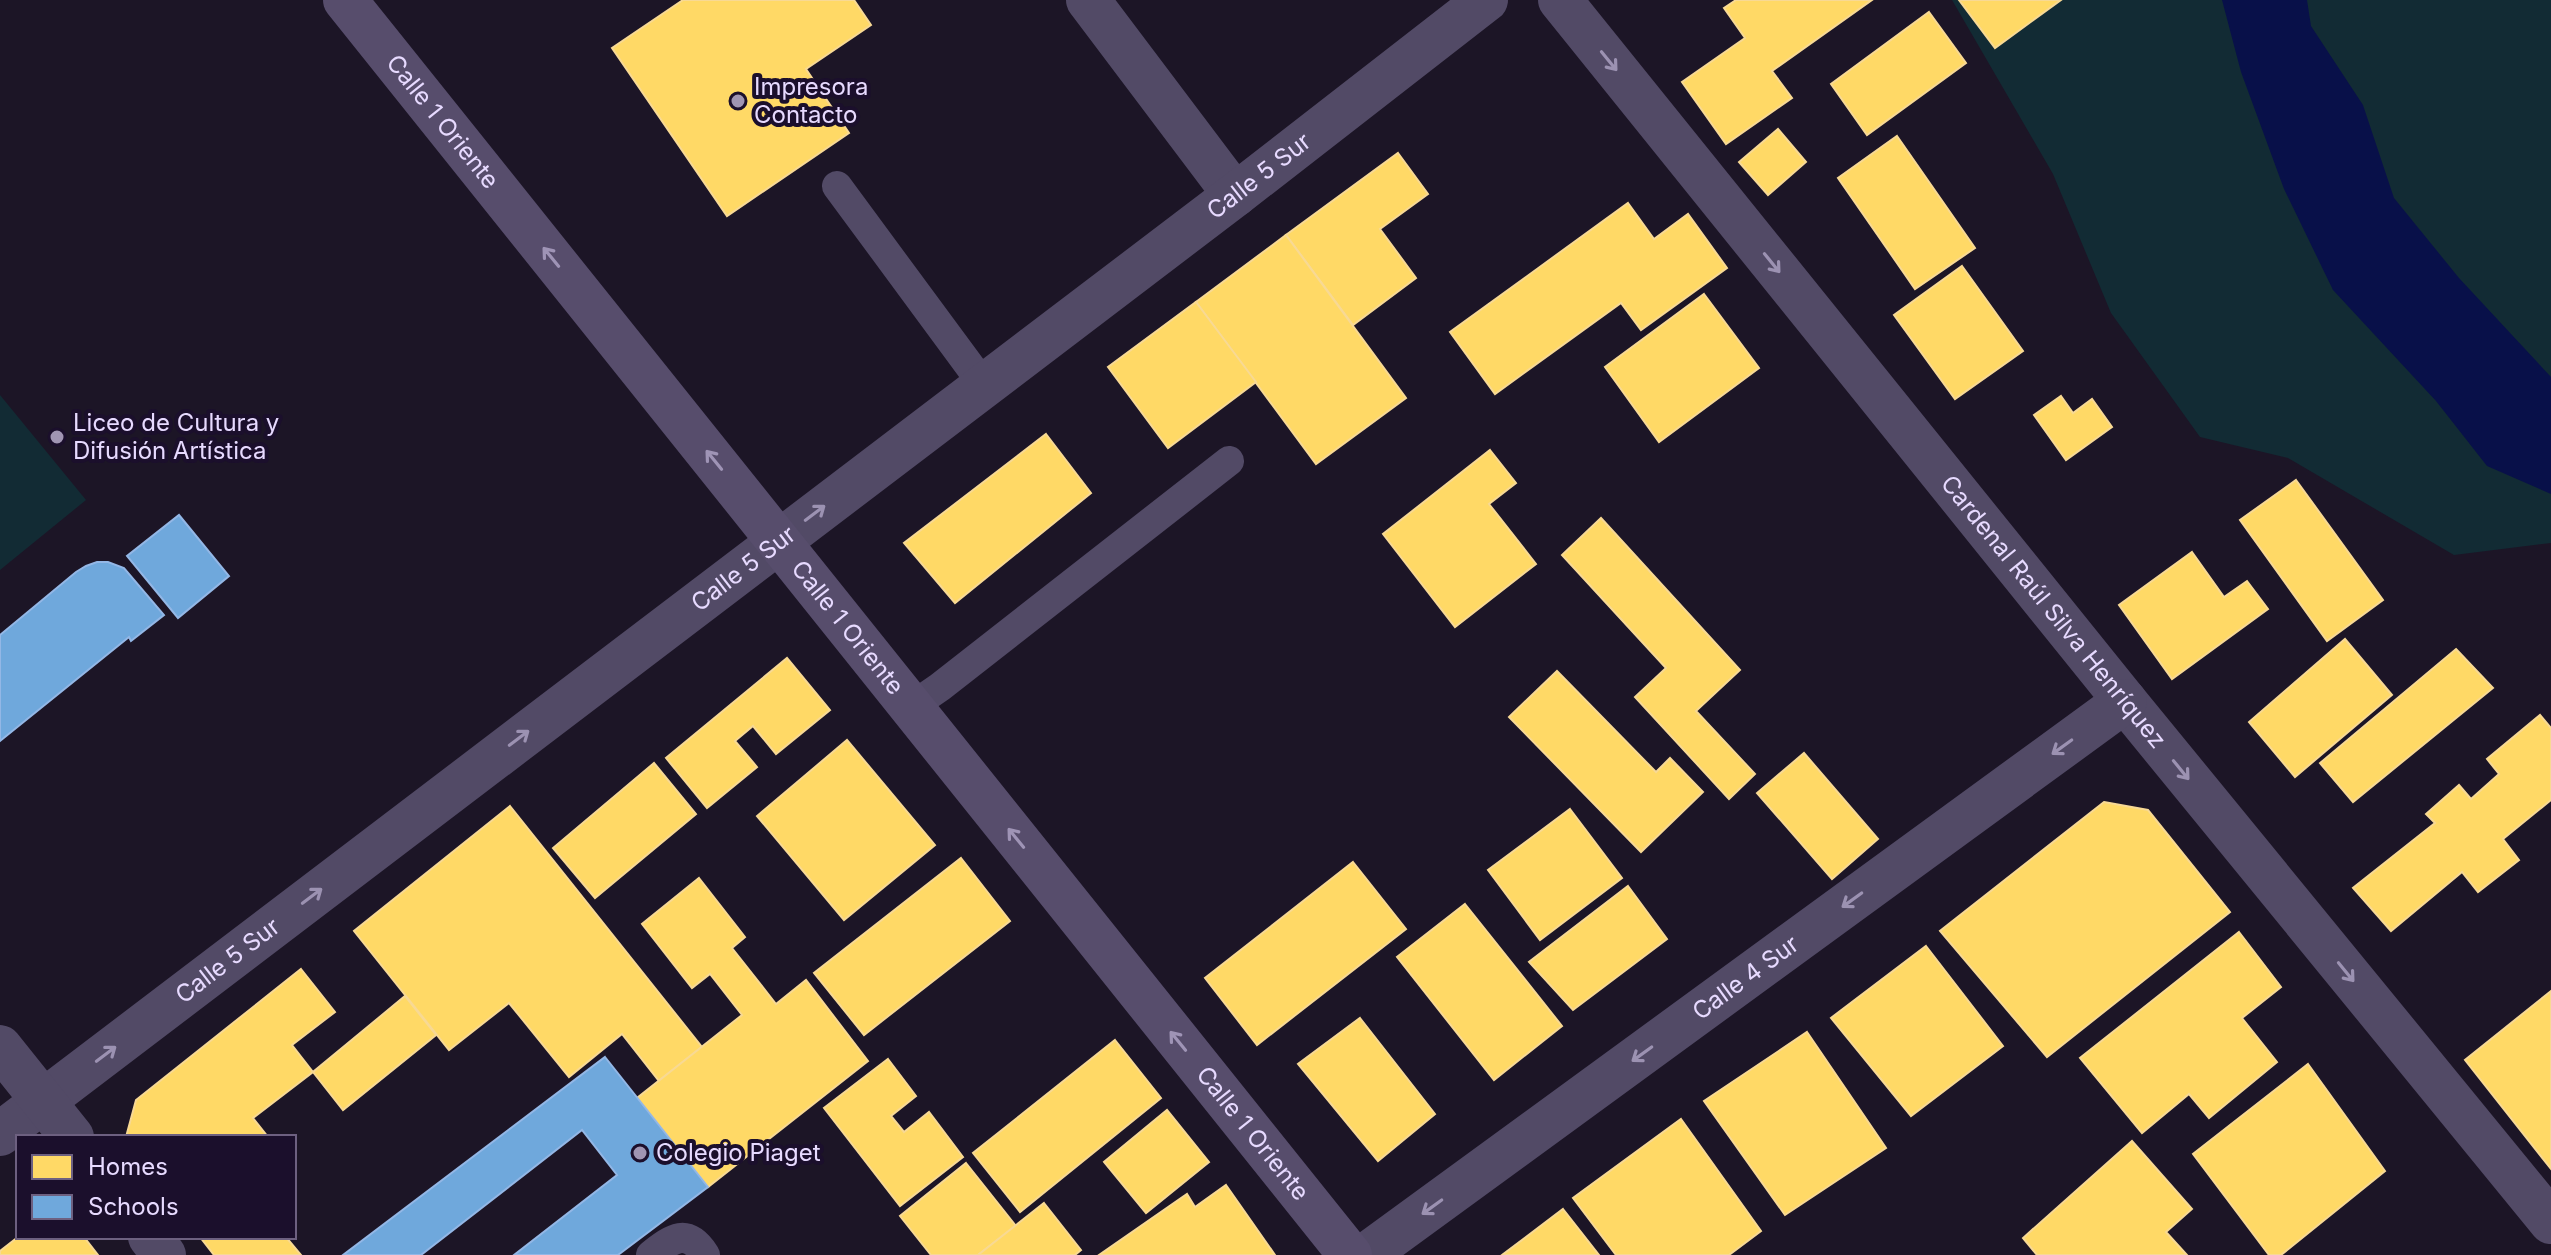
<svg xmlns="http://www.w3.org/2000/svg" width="2551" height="1255" viewBox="0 0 2551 1255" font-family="Inter,sans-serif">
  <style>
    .green { fill: #122b34 }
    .water { fill: #081049 }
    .homes { fill: #ffd966; stroke: #f8d994; stroke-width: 2 }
    .schools { fill: #6fa8dc; stroke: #93b7e6; stroke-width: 2 }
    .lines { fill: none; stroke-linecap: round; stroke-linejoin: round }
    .service { stroke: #524a66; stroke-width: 30 }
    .minor { stroke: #524a66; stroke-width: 44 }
    .tertiary { stroke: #524a66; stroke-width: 44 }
    .secondary { stroke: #574d6c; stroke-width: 44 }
    .oneway { stroke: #9c92b2 }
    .oneway2 { stroke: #9f94b6 }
    .poi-dot { fill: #a095b3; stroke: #1b0f2c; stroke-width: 3 }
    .labels { text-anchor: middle; stroke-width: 8; stroke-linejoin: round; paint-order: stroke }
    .poi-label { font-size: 24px; fill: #e7daff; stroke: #1b0f2c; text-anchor: start }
    .street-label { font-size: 24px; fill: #e7daff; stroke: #1b0f2c }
  </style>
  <rect width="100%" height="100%" fill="#1c1526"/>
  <g class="green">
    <polygon points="1952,0 2551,0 2551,543 2454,555 2288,458 2200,437 2111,313 2053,174"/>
    <polygon points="0,395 86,500 0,570"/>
  </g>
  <polygon class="water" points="2222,0 2307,0 2311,26 2363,105 2394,198 2459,278 2551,377 2551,494 2487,466 2436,401 2333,290 2284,189 2241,72"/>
  <g class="homes">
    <polygon points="683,0 854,0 871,25 806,69 849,133 727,216 612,48"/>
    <polygon points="1736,0 1872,0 1772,71 1792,98 1726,144 1682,82 1745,38 1724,8"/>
    <polygon points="1959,0 2061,0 1995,48"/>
    <polygon points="1929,12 1966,63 1867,135 1831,84"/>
    <polygon points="1778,129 1806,162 1768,195 1739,162"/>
    <polygon points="1897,136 1975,248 1915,289 1838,178"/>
    <polygon points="1398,153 1428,194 1380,229 1416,278 1353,325 1286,235"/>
    <polygon points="1628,203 1654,239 1688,214 1727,268 1641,330 1621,303 1495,394 1450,332"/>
    <polygon points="1286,235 1406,398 1316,464 1196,302"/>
    <polygon points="1962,266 2023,351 1955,399 1894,315"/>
    <polygon points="1704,294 1759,368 1659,442 1605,367"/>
    <polygon points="1196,302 1256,382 1168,448 1108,367"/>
    <polygon points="2061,396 2073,413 2092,399 2112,427 2066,460 2034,415"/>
    <polygon points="1046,434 1091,493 955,603 904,543"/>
    <polygon points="1490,450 1516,483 1489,504 1536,564 1455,627 1383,534"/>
    <polygon points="2296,480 2383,600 2327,641 2240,520"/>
    <polygon points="1601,518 1740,670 1696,711 1755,774 1729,799 1635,697 1666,668 1562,555"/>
    <polygon points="2192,552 2224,597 2247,581 2268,609 2172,679 2119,605"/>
    <polygon points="2345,639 2392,695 2295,777 2249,722"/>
    <polygon points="2456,649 2493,688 2353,802 2320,763"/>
    <polygon points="787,658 830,710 776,754 753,726 735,741 757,767 707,808 666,758"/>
    <polygon points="1557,671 1656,772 1670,758 1703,792 1641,852 1509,717"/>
    <polygon points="2540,715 2551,728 2551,800 2503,839 2519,860 2478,892 2462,872 2391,931 2353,888 2435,823 2426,814 2459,785 2471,799 2499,774 2487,759"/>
    <polygon points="847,740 935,845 844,920 757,816"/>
    <polygon points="1804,753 1878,839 1832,879 1757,793"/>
    <polygon points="654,763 696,814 595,898 553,848"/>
    <polygon points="2104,802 2148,810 2230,912 2047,1057 1940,931"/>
    <polygon points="510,806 702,1047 659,1081 622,1034 569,1077 509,1003 449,1050 354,931"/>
    <polygon points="1570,809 1622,878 1540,940 1488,870"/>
    <polygon points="961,858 1010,921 864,1035 814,973"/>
    <polygon points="1353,862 1406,929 1257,1045 1205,978"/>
    <polygon points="699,878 745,937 732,948 776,1004 806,980 868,1061 708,1187 637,1098 742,1015 710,974 692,988 642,924"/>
    <polygon points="1628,886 1667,939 1573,1010 1529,962"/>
    <polygon points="1465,904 1562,1026 1494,1080 1397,957"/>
    <polygon points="2239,932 2281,987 2242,1018 2277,1062 2209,1118 2189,1094 2142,1133 2080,1058"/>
    <polygon points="1926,946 2003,1046 1911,1116 1831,1018"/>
    <polygon points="301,969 335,1012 292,1045 313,1072 253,1118 268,1137 126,1137 136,1100"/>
    <polygon points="2551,991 2551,1169 2465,1060"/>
    <polygon points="405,996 436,1035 343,1110 313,1072"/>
    <polygon points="1360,1018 1435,1114 1378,1161 1298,1064"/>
    <polygon points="1807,1032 1886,1148 1785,1215 1704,1101"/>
    <polygon points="1115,1040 1161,1098 1020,1212 973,1153"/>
    <polygon points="888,1059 916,1096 891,1116 904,1132 929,1112 963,1157 900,1206 824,1108"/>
    <polygon points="2308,1064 2385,1171 2281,1255 2269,1255 2193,1154"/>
    <polygon points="1167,1110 1209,1162 1146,1213 1104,1162"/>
    <polygon points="1681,1119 1761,1231 1729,1255 1616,1255 1573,1198"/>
    <polygon points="2132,1141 2192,1209 2166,1232 2187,1255 2037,1255 2023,1238"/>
    <polygon points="966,1163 1016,1226 978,1255 931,1255 900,1216"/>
    <polygon points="1226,1185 1275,1255 1099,1255 1187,1194 1195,1207"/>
    <polygon points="1044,1203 1081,1250 1075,1255 978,1255"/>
    <polygon points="1563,1209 1599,1255 1502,1255"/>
    <polygon points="18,1237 84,1237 98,1255 0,1255 0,1251"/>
    <polygon points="200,1237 286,1237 301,1255 214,1255"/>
  </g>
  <g class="schools">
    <polygon points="179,515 229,576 178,618 127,556"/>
    <polygon points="97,562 108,562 124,568 164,615 131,641 129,637 0,741 0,635 76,572 86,566"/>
    <polygon points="605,1057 708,1187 618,1255 514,1255 617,1175 582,1130 421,1255 343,1255"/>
  </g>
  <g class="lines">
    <g class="service">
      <polyline points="837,186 983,384"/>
      <polyline points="911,707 940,687 1229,461"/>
      <path d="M651 1255C673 1238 687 1227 705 1255"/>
    </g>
    <g class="minor">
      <polyline points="1088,0 1235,195"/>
      <path id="s1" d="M1560 0 2125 701 2551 1222"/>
      <path id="s2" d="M0 1134 1235 195 1486 0"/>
      <path id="s3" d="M1366 1255 2125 701"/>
    </g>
    <g class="tertiary">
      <polyline points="0,1047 72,1137"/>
      <polyline points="150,1237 164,1255"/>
    </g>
    <path class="secondary" id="s4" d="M345 0 1350 1255"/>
  </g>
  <defs><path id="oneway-shaft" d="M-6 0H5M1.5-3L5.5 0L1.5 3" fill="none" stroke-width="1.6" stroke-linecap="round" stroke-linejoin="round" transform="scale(2)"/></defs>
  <g class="oneway">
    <use href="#oneway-shaft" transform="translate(1609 61) rotate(51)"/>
    <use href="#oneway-shaft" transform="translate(1772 263) rotate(51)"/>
    <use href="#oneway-shaft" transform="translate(815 513) rotate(-37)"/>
    <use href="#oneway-shaft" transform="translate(519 738) rotate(-37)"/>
    <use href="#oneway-shaft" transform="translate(2062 747) rotate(144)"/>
    <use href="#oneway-shaft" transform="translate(2181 770) rotate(51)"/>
    <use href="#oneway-shaft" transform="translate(312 896) rotate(-37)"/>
    <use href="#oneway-shaft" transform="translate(1852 900) rotate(144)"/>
    <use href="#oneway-shaft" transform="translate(2346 972) rotate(51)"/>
    <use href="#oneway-shaft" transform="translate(106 1054) rotate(-37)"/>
    <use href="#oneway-shaft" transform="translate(1642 1054) rotate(144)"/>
    <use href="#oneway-shaft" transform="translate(1432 1207) rotate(144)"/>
  </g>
  <g class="oneway2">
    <use href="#oneway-shaft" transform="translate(551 257) rotate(-129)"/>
    <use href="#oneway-shaft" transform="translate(714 460) rotate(-129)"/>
    <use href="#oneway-shaft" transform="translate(1016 838) rotate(-129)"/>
    <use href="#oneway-shaft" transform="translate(1178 1041) rotate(-129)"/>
  </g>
  <g class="poi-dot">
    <circle cx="738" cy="101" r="8"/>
    <circle cx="57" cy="437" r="8"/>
    <circle cx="640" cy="1153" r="8"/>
  </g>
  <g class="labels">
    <g class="poi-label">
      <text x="754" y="95">Impresora<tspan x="754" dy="28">Contacto</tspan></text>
      <text x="73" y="431">Liceo de Cultura y<tspan x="73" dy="28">Difusión Artística</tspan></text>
      <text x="656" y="1161">Colegio Piaget</text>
    </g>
    <g class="street-label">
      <text dy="8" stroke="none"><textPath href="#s4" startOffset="156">Calle 1 Oriente</textPath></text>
      <text dy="8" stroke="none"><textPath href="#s2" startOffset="1582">Calle 5 Sur</textPath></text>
      <text dy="8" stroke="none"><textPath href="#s2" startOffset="934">Calle 5 Sur</textPath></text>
      <text dy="8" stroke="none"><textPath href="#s1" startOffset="786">Cardenal Raúl Silva Henríquez</textPath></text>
      <text dy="8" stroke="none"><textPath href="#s4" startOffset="804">Calle 1 Oriente</textPath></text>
      <text dy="8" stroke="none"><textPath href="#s2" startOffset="286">Calle 5 Sur</textPath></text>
      <text dy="8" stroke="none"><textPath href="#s3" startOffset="470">Calle 4 Sur</textPath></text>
      <text dy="8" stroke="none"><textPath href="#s4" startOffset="1452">Calle 1 Oriente</textPath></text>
    </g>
  </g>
  <rect x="16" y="1135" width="280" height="104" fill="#1b0f2c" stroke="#6d6080" stroke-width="2"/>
  <rect x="32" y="1155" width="40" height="24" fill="#ffd966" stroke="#6d6080" stroke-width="2"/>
  <text x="88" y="1175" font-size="24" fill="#e7daff">Homes</text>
  <rect x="32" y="1195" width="40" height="24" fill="#6fa8dc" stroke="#6d6080" stroke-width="2"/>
  <text x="88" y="1215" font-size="24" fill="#e7daff">Schools</text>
</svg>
